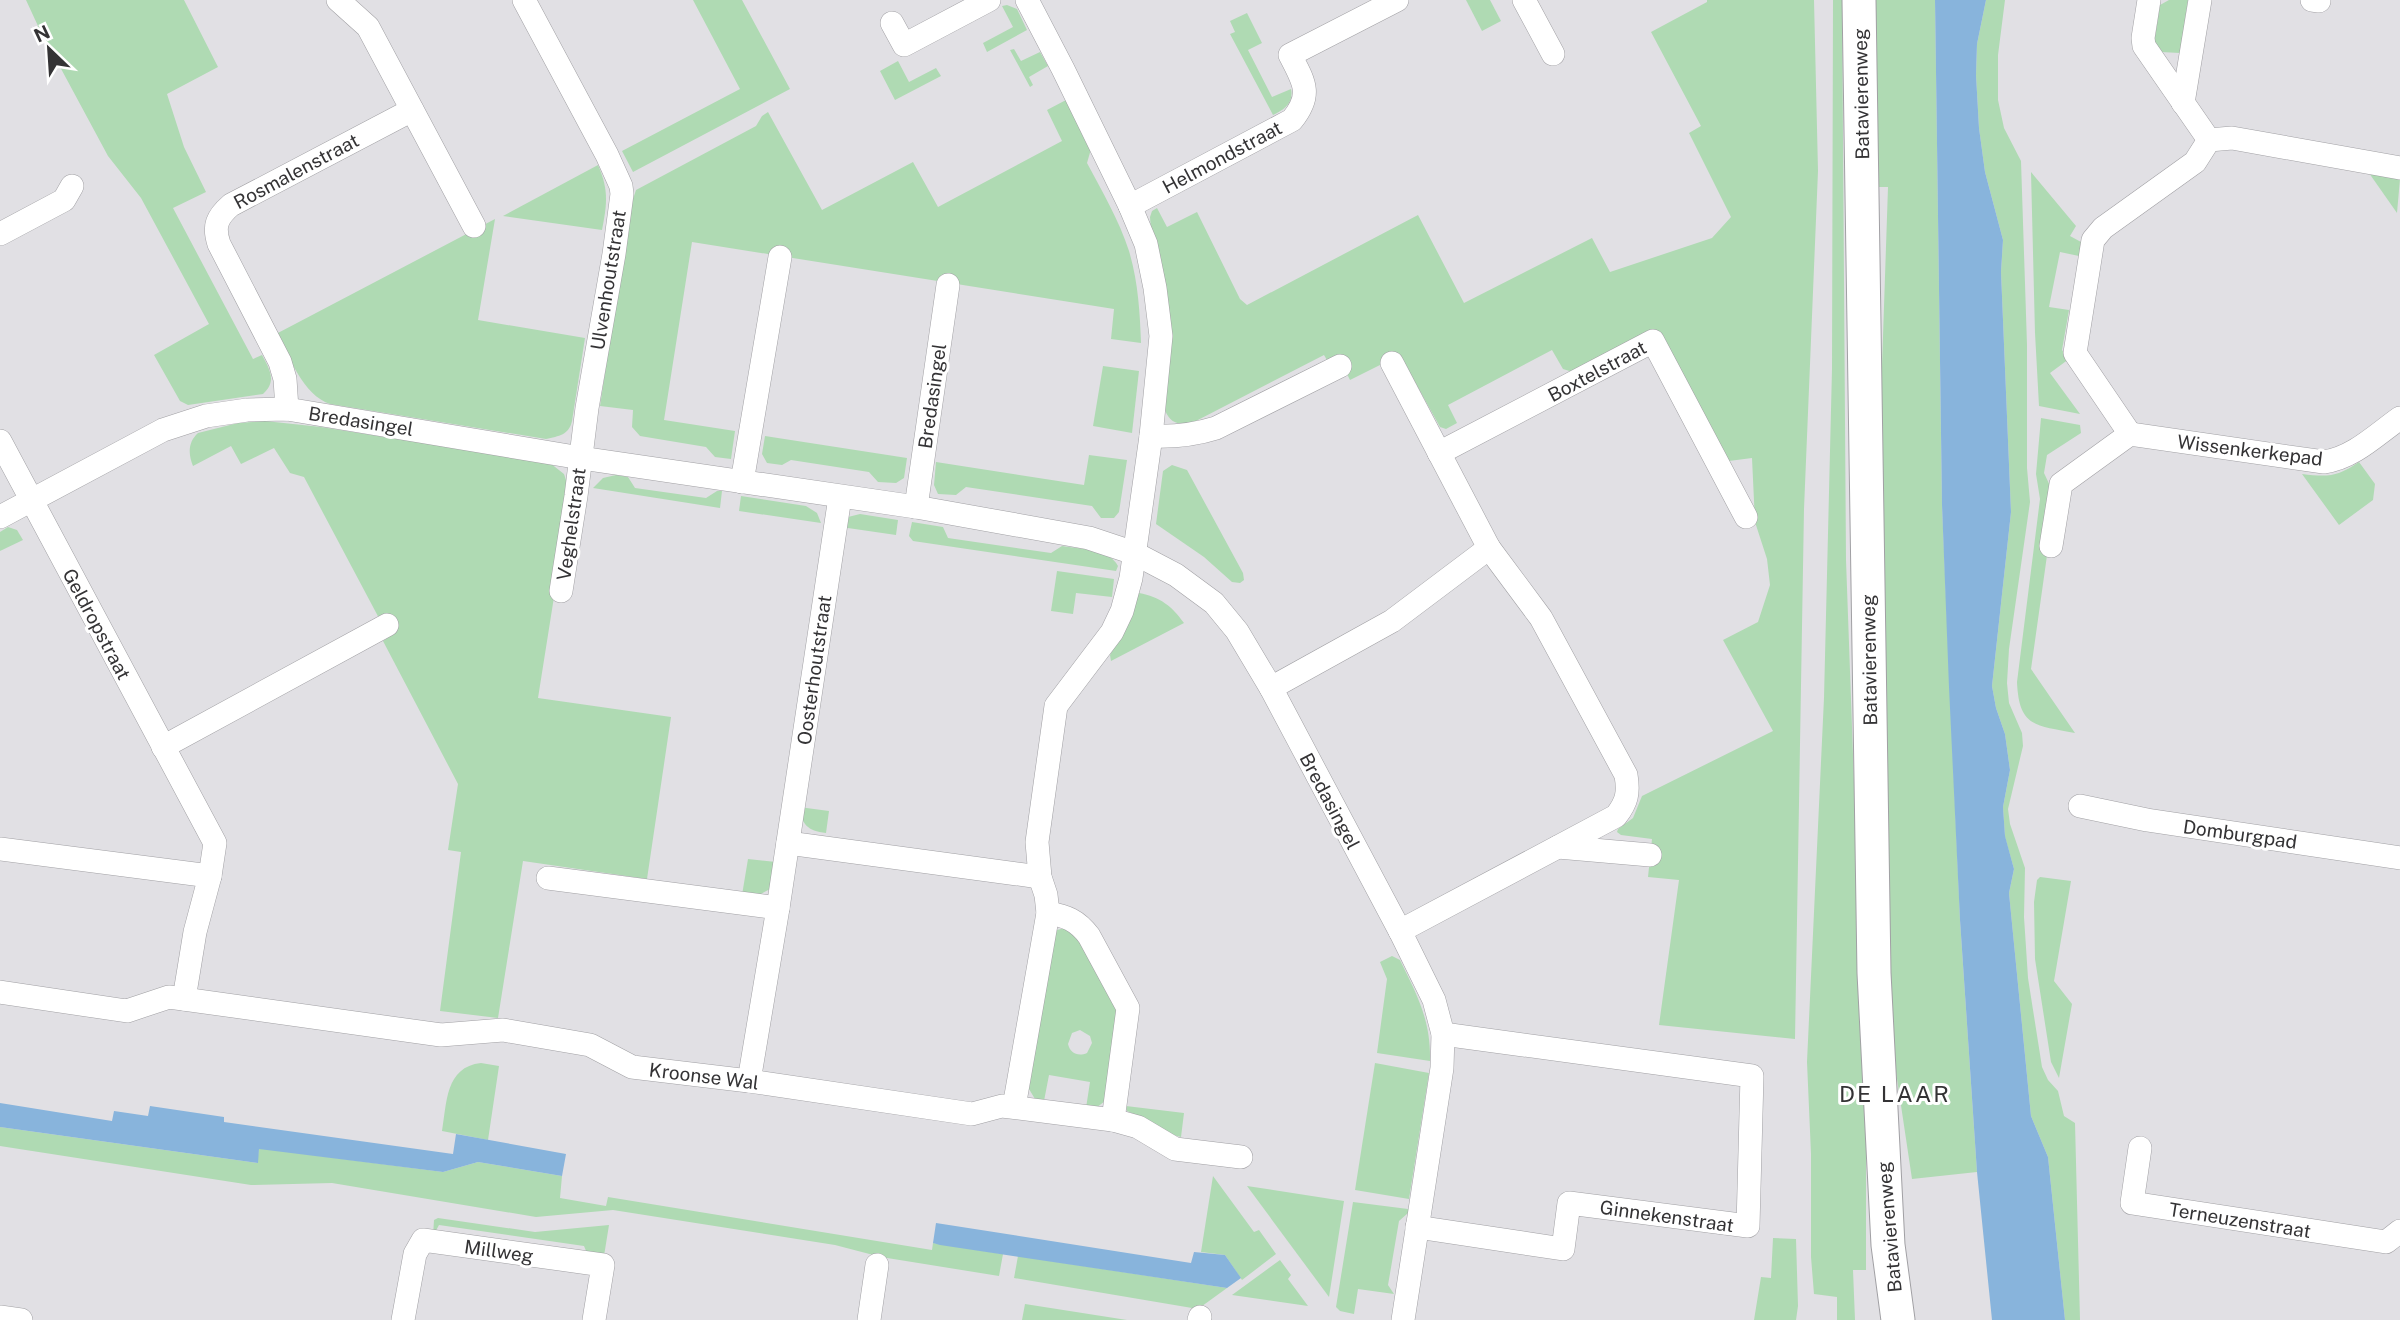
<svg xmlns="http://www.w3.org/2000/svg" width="2400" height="1320" viewBox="0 0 2400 1320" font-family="'Public Sans',sans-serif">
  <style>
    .green { fill: #afdab3; fill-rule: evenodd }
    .water { fill: #88b4dc }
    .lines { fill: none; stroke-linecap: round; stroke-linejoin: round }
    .street-casing { stroke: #a1a0a4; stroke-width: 24 }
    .secondary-casing { stroke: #a1a0a4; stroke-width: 35 }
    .street { stroke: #fff; stroke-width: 23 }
    .secondary { stroke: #fff; stroke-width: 33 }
    .labels { text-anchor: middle; stroke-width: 6; stroke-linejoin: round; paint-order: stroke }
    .street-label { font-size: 19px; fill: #343335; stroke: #fff }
    .quarter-label { font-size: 23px; letter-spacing: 2px; fill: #343335; stroke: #fff }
  </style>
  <rect width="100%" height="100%" fill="#e1e0e4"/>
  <g class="green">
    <path d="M26 0H184L218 67 167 94 184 147 206 192 173 208 253 359 262 355C270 370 277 381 263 394L188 405 180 401 154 355 209 324 141 198 108 156 38 26Z"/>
    <polygon points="693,0 742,0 790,89 633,172 622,151 740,89"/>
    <polygon points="1466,0 1490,0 1501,21 1482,31"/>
    <path d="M1707 0H1814L1818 171 1804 509 1795 1039 1659 1025 1679 880 1648 877 1652 839 1621 835 1617 832 1618 829 1633 818 1642 796 1773 731 1723 640 1758 622 1770 585 1767 559 1755 522 1752 458 1721 462 1656 333 1579 374 1563 369 1552 350 1448 405 1457 423 1446 429 1440 427 1400 355 1350 380 1341 362 1331 367 1324 355 1194 422C1181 426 1170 424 1165 410L1150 217 1152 211 1157 208 1167 227 1197 212 1240 299 1247 305 1418 215 1464 303 1592 238 1610 272 1712 238 1731 217 1689 133 1701 126 1651 32 1707 2Z"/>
    <polygon points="1833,0 1842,0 1846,560 1866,1116 1866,1270 1853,1270 1855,1320 1837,1320 1837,1297 1814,1294 1811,1257 1811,1154 1807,1062 1824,698 1832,369"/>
    <polygon points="1871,0 1935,0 1942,505 1960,920 1977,1172 1912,1179 1896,1072 1888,929 1877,516 1888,187 1873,187"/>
    <polygon points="1986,0 2005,0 1998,55 1998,100 2004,128 2021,161 2027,345 2027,468 2030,502 2009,649 2007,683 2009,703 2022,733 2023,746 2008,809 2010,824 2025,868 2024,917 2028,978 2042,1067 2048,1080 2058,1091 2064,1116 2075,1123 2080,1320 2065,1320 2048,1157 2031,1116 2009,893 2014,869 2005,837 2003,807 2010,770 2005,734 1996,708 1992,686 2011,512 2001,272 2003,240 1985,172 1979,128 1976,75 1977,44"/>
    <polygon points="2169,0 2188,0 2180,53 2161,52 2154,43 2160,5"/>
    <polygon points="1007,5 1017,9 1027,30 987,52 983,43 1013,27 1002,6"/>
    <path d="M1247 13 1262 43 1248 50 1272 97 1291 89C1294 103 1284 110 1273 115L1230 34 1235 32 1230 21Z"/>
    <polygon points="1014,49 1021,61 1040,52 1048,66 1029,77 1033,85 1030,87 1010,50"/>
    <polygon points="898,61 909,82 936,68 941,76 895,100 880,71"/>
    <path d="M1066 100 1091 149 1087 163C1102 191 1119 220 1129 251 1138 281 1140 312 1141 343L1111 339 1114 309 692 242 664 420 735 431 731 459 715 457 706 447 640 436 632 427 633 410 600 406 630 208 636 190 756 126 762 116 768 112 822 210 913 162 938 207 1062 141 1047 110Z"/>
    <path d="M598 165C609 190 607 204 602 230L503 216Z"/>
    <polygon points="2031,172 2076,226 2070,236 2081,242 2079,256 2060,252 2049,307 2069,310 2062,350 2069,359 2050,373 2080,414 2039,406 2035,333"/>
    <polygon points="2369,173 2400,179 2397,213"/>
    <path d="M495 219 478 320 585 338 572 421C569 435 559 436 546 439L330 404C303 395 290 357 276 334Z"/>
    <polygon points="1103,366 1139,371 1132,433 1093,426"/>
    <path d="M2041 418 2080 425 2081 433 2047 455 2044 473 2052 490V520L2031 669 2075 733C2036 725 2019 728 2017 682L2040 499 2036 474Z"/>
    <path d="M265 421 321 427 550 463 564 474 567 483 554 597 538 698 671 717 647 879 523 861 498 1018 440 1011 461 852 448 850 458 784 383 641 389 637 304 477 290 473 274 448 241 464 231 446 193 466C188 454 188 442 198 433L238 423Z"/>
    <polygon points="765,436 907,458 904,478 896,483 878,482 869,472 791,460 782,465 767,463 762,454"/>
    <polygon points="1089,455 1127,460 1119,512 1114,518 1101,518 1092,506 966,487 956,495 938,494 934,485 936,462 1084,485"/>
    <path d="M2359 462 2375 484 2373 500 2339 525 2302 474C2328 477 2337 477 2359 462Z"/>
    <polygon points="1172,465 1187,470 1243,573 1244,580 1240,583 1232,582 1204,557 1156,524 1163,471"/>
    <polygon points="616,475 628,477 635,488 706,498 717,491 722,491 720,508 593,488 603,478"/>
    <polygon points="741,496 806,506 817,513 821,523 739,511"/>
    <polygon points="860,514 898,520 896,535 841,527 848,517"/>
    <path d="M912 522 943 527 948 538 1051 553 1062 546C1079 549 1110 549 1118 566L1116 571 913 541 909 536Z"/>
    <polygon points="8,527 17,530 23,540 0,551 0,532"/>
    <polygon points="1057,571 1114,579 1112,597 1076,593 1073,614 1051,611"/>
    <path d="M1139 593C1160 597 1172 606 1184 623L1111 661 1110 655 1127 626Z"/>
    <path d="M799 807 829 811 826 833C807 831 802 824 799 807Z"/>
    <polygon points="748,859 776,862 770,889 759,895 742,895"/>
    <polygon points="2040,877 2071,881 2054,981 2072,1004 2059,1078 2051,1062 2035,959 2034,902 2037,880"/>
    <path d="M1064 928 1071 931 1083 945 1118 1010 1105 1101 1096 1108H1086L1090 1082 1049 1075 1044 1101 1035 1099 1029 1089 1054 931ZM1080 1030 1090 1036 1092 1043 1087 1053C1078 1057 1070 1053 1068 1044L1072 1033Z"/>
    <path d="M1392 956 1400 960C1417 995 1431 1020 1430 1061L1377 1053 1387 979 1380 962Z"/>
    <path d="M481 1063 499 1066 488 1140 442 1131C447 1103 445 1067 481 1063Z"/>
    <polygon points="1375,1063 1429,1073 1409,1199 1355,1190"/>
    <polygon points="1126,1106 1184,1113 1181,1137 1161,1132 1143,1118 1127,1111"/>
    <polygon points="0,1127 257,1163 259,1148 443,1172 478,1162 562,1176 560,1198 606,1206 608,1197 932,1250 933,1243 1003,1254 999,1276 881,1257 835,1245 613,1210 536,1217 332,1183 251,1185 0,1146"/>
    <polygon points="1213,1176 1254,1232 1259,1230 1276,1254 1242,1280 1225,1255 1201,1252"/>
    <polygon points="1247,1186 1344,1201 1329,1297"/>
    <polygon points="1353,1202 1408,1209 1408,1213 1399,1221 1388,1285 1394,1294 1358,1289 1354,1314 1340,1311 1336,1307"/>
    <polygon points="438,1218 535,1232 609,1225 604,1256 589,1258 584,1246 439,1225 433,1236 434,1220"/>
    <polygon points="1773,1238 1796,1239 1798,1306 1796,1320 1754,1320 1761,1277 1771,1278"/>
    <polygon points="1018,1256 1227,1288 1198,1309 1014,1278"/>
    <polygon points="1280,1260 1291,1275 1288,1279 1308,1306 1232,1295"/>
    <polygon points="1025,1304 1127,1320 1022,1320"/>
  </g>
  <g class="water">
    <polygon points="1935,0 1986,0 1977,44 1976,75 1979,128 1985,172 2003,240 2001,272 2011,512 1992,686 1996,708 2005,734 2010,770 2003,807 2005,836 2014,869 2009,893 2031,1116 2048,1157 2065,1320 1992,1320 1977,1172 1960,920 1949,687 1942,505"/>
    <polygon points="0,1103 112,1121 114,1111 148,1116 150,1106 224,1117 224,1122 453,1154 456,1134 566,1154 562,1176 478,1162 443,1172 259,1149 258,1163 0,1127"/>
    <polygon points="936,1223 1191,1263 1194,1252 1225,1255 1241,1278 1227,1288 940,1245 933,1243"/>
  </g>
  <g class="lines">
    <g class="street-casing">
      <g id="street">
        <polyline points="338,0 368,27 474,226"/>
        <polyline points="524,0 607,155 621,186 622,194 614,254 587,408 576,496 561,591"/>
        <path d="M1027 0 1063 69 1130 206 1292 120C1313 94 1304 82 1290 55L1397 0"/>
        <polyline points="1524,0 1553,54"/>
        <polyline points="2149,0 2143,38 2144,46 2209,140"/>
        <polyline points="2312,0 2319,1"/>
        <polyline points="892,23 904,45 989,0"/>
        <polyline points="2183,103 2200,0"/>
        <polyline points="2209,140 2232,138 2400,168"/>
        <polyline points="0,234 64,200 72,186"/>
        <polyline points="1392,363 1489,548"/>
        <path d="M287 409 285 379 280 362 219 244C213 226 217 217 231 205L412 110"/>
        <polyline points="2130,434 2075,353 2093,240 2103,228 2195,162 2209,140"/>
        <path d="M1151 436C1175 437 1194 435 1216 428L1340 366"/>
        <polyline points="0,441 215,843 210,876 195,932 184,999"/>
        <polyline points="1439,453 1653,341 1746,517"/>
        <polyline points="742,482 780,257"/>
        <polyline points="916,507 948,285"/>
        <polyline points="0,517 163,430 206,416 247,410 287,409 581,458 916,507 1089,538 1134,553 1176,575 1214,603 1237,631 1271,688 1400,931 1434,1000 1443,1034 1442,1068 1403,1320"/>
        <path d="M2051 546 2061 484 2130 434 2324 462C2353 458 2376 435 2400 418"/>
        <path d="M1271 688 1392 621 1489 548 1541 618 1626 775C1629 793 1627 802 1616 816L1400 931"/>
        <polyline points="163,747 387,625"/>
        <polyline points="2080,806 2147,820 2400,858"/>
        <polyline points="788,843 1040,877"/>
        <polyline points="1558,847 1650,855"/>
        <polyline points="0,849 210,876"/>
        <polyline points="548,878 778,908 749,1081"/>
        <polyline points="778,908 840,497"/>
        <path d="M1048 913C1066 916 1077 920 1089 936L1128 1008 1113 1120"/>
        <polyline points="0,992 127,1011 169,997 441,1035 503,1030 590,1045 632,1067 749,1081 972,1114 1002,1106 1113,1120 1138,1127 1175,1149 1241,1157"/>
        <polyline points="1014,1107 1048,913 1046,895 1040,877 1037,842 1056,706 1112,632 1122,611 1131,578 1151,436 1161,336 1155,288 1146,244 1130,206"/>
        <polyline points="2140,1148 2132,1203 2386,1242 2400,1231"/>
        <polyline points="1417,1227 1563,1249 1569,1203 1748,1226 1752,1076 1443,1034"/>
        <polyline points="0,1317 21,1320"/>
        <polyline points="403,1320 415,1254 423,1240 603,1265 594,1320"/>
        <polyline points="869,1320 877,1265"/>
        <polyline points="1199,1320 1200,1317"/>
      </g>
    </g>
    <g class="secondary-casing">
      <polyline id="secondary" points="1859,0 1874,973 1888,1245 1898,1320"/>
    </g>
    <use href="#street" class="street"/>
    <use href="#secondary" class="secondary"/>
  </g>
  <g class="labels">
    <g class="street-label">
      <text transform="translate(1861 94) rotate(-91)" y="7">Batavierenweg</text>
      <text transform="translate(1222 157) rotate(-28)" y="7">Helmondstraat</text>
      <text transform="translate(296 171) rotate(-28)" y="7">Rosmalenstraat</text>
      <text transform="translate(608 280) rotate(-81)" y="7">Ulvenhoutstraat</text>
      <text transform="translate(1597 371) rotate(-28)" y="7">Boxtelstraat</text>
      <text transform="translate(932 396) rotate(-82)" y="7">Bredasingel</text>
      <text transform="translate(361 421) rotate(9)" y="7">Bredasingel</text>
      <text transform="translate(2250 450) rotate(7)" y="7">Wissenkerkepad</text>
      <text transform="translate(571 524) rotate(-82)" y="7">Veghelstraat</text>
      <text transform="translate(97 624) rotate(62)" y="7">Geldropstraat</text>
      <text transform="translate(1869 660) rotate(-91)" y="7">Batavierenweg</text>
      <text transform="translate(814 670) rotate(-82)" y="7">Oosterhoutstraat</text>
      <text transform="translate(1330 801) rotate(62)" y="7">Bredasingel</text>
      <text transform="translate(2240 834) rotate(8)" y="7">Domburgpad</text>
      <text transform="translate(704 1076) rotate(7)" y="7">Kroonse Wal</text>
      <text transform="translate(1667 1216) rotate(8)" y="7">Ginnekenstraat</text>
      <text transform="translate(2240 1220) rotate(9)" y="7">Terneuzenstraat</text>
      <text transform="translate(1889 1227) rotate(-95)" y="7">Batavierenweg</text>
      <text transform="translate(499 1251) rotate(8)" y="7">Millweg</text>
    </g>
    <g class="quarter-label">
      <text x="1895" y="1102">DE LAAR</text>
    </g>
  </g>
  <g transform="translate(49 49) rotate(335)" stroke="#ffffff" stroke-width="5" paint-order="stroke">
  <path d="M0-5L12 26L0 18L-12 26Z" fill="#343335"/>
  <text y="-10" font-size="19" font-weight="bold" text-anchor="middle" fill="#343335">N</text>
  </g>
</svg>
